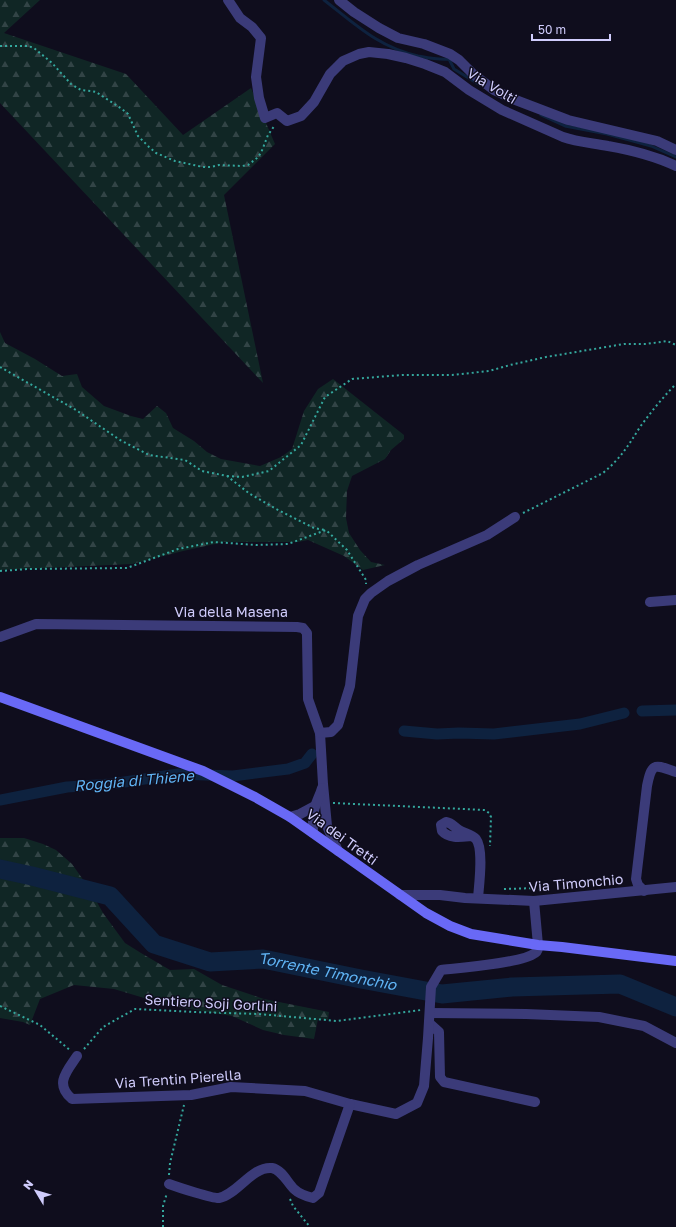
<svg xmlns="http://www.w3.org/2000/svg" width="676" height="1227" viewBox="0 0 676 1227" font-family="'Golos Text',sans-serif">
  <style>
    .forest { fill: url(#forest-firs) }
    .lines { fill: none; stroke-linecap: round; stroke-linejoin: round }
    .stream { stroke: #0e223f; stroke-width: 3 }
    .canal { stroke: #0e223f; stroke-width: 11 }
    .river { stroke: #0e223f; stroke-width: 19 }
    .path { stroke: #34a79d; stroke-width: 2; stroke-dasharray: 2 3; stroke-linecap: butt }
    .street { stroke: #3b3b79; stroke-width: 10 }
    .secondary { stroke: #6969f6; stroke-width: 10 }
    .labels { text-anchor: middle; stroke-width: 3; stroke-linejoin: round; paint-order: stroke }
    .street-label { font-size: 14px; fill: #d0ccfc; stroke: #0f0d1d }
    .water-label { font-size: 15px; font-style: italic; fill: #60b4f5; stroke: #0f0d1d }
  </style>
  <defs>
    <pattern id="forest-firs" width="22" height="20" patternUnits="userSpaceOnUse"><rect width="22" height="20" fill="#102625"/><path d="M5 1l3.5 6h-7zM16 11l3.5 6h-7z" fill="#324446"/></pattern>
  </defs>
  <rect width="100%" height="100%" fill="#0f0d1d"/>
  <g class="forest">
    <polygon points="0,0 40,0 4,33 126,74 183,135 251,88 275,144 224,195 263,383 0,103"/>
    <polygon points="0,332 5,343 35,359 62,376 77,374 82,387 104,406 131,416 143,419 157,406 166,413 173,428 194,441 207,452 221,459 260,466 281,457 292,449 304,411 318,389 333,379 404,435 404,439 391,450 385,459 352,476 347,491 346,518 349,533 360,550 371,562 385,565 363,570 344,556 308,540 298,542 224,542 183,551 132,564 0,570"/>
    <polygon points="0,838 24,838 43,844 56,850 72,864 89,888 103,913 125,943 141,953 170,970 194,969 222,985 264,999 329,1012 328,1020 318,1019 314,1039 284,1035 263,1030 232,1016 171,1006 114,989 74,985 40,999 30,1025 23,1022 0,1018"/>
  </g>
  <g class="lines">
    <g class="stream">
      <path d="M324 0C355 24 378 47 418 56 429 58 438 60 449 59L454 69 480 85"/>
      <polyline points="541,115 565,126 607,134 633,141 651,146 676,157"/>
    </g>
    <g class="canal">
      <polyline points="642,711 676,710"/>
      <polyline points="404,731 437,734 459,733 494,734 580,724 624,713"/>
      <polyline points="0,800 67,787 111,784 178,774 233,776 288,769 305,763 312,754"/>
    </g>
    <path class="river" id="s1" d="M0 869 32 876 110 896 154 944 210 962 263 959 361 979 442 994 512 987 620 984 676 1007"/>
    <g class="path">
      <polyline points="0,46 28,46 34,48 52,63 71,84 81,90 91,91 96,92 122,109 128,114 138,136 149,147 156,153 175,161 203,167 211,167 219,165 242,166 248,165 257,158 261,153 268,135 275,125"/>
      <polyline points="0,367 76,410 120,440 149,455 185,460 202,471 227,476 250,494 278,510 314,528 325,530"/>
      <polyline points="227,476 242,477 269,471 301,445 325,397 352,379 402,375 452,375 489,371 510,365 546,357 624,344 646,344 667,341 676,345"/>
      <path d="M523 513 603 473C621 458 628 446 640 427 651 412 663 397 676 384"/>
      <polyline points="0,571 28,569 127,568 178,549 214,542 256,545 288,544 326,530 347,550 366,580 366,584"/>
      <polyline points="333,803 485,810 489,813 491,817 490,846"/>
      <polyline points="504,889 539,888 539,891"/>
      <polyline points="0,1006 40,1025 71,1051"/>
      <polyline points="84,1049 103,1027 135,1009 195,1012 259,1014 337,1021 421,1010"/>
      <polyline points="169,1175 170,1163 184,1105"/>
      <polyline points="290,1199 293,1206 310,1227"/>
      <polyline points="163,1227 163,1206 167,1193"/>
    </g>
    <g class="street">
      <path d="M228 0 240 18 252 27 261 38 256 77 259 98 265 118 277 113 287 121 301 116 314 102 330 74 343 61 359 54 369 52 388 54 406 58 425 64 445 72 469 90 502 110 563 137C577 142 593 143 608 146 631 150 655 156 676 166"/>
      <polyline points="339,0 354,12 379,28 398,38 424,44 450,54 459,60 473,74 494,90 513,99 568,120 657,141 676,150"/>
      <polyline points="650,602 676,600"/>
      <polyline points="0,637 36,624 297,627 303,628 307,633 307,636 308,699 320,733 323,784 327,826 338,851"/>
      <polyline points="320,733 331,732 338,725 350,686 358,616 365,599 371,593 388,581 418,565 487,535 515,517"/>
      <polyline points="290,817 300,814 315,806"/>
      <path d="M313 833C313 824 312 815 315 807 317 800 320 795 322 788"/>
      <path d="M471 836C461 837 449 839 442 831L441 825 446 822C452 823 454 827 459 830 464 833 472 835 476 839 484 849 479 885 478 898"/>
      <path d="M644 891 638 885 636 879 647 786C652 761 655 765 676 772"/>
      <polyline points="400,895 440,895 465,898 534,901 676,887"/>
      <polyline points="430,1013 526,1014 599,1017 644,1026 676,1043"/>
      <polyline points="429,1023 439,1032 440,1077 444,1082 535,1102"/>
      <path d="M77 1056C67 1071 54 1084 72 1099L191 1095 231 1087 305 1091 350 1104 396 1114 417 1103 424 1086 428 1038 431 987 441 970C459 968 523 963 535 953 538 951 538 949 538 945L534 901"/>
      <path d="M169 1184C177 1187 214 1199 219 1198 238 1194 252 1166 272 1168 282 1170 287 1182 294 1189 299 1194 305 1196 313 1198L319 1193 350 1104"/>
    </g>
    <polyline class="secondary" points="0,697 203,771 255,797 290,817 426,913 450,926 471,934 538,945 562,947 676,961"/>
  </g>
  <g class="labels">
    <g class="street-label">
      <text transform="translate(492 86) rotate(31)" y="5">Via Volti</text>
      <text x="231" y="617">Via della Masena</text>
      <text transform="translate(342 837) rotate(36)" y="5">Via dei Tretti</text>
      <text transform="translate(576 883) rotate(-5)" y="5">Via Timonchio</text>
      <text transform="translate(211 1003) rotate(3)" y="5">Sentiero Soji Gorlini</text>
      <text transform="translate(178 1079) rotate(-4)" y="5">Via Trentin Pierella</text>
    </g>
    <g class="water-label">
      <text transform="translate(134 781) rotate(-5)" y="5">Roggia di Thiene</text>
      <text dy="5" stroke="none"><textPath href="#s1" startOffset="356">Torrente Timonchio</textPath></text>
    </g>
  </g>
  <g transform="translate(36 1191) rotate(308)" stroke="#0f0d1d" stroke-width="3" paint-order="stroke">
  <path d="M0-3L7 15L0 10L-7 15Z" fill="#d0ccfc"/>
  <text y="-6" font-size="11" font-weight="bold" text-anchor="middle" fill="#d0ccfc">N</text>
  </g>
  <path d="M532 34v6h78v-6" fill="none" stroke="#d0ccfc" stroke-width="2"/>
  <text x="538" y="34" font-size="12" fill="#d0ccfc" stroke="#0f0d1d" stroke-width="3" paint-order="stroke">50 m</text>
</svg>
